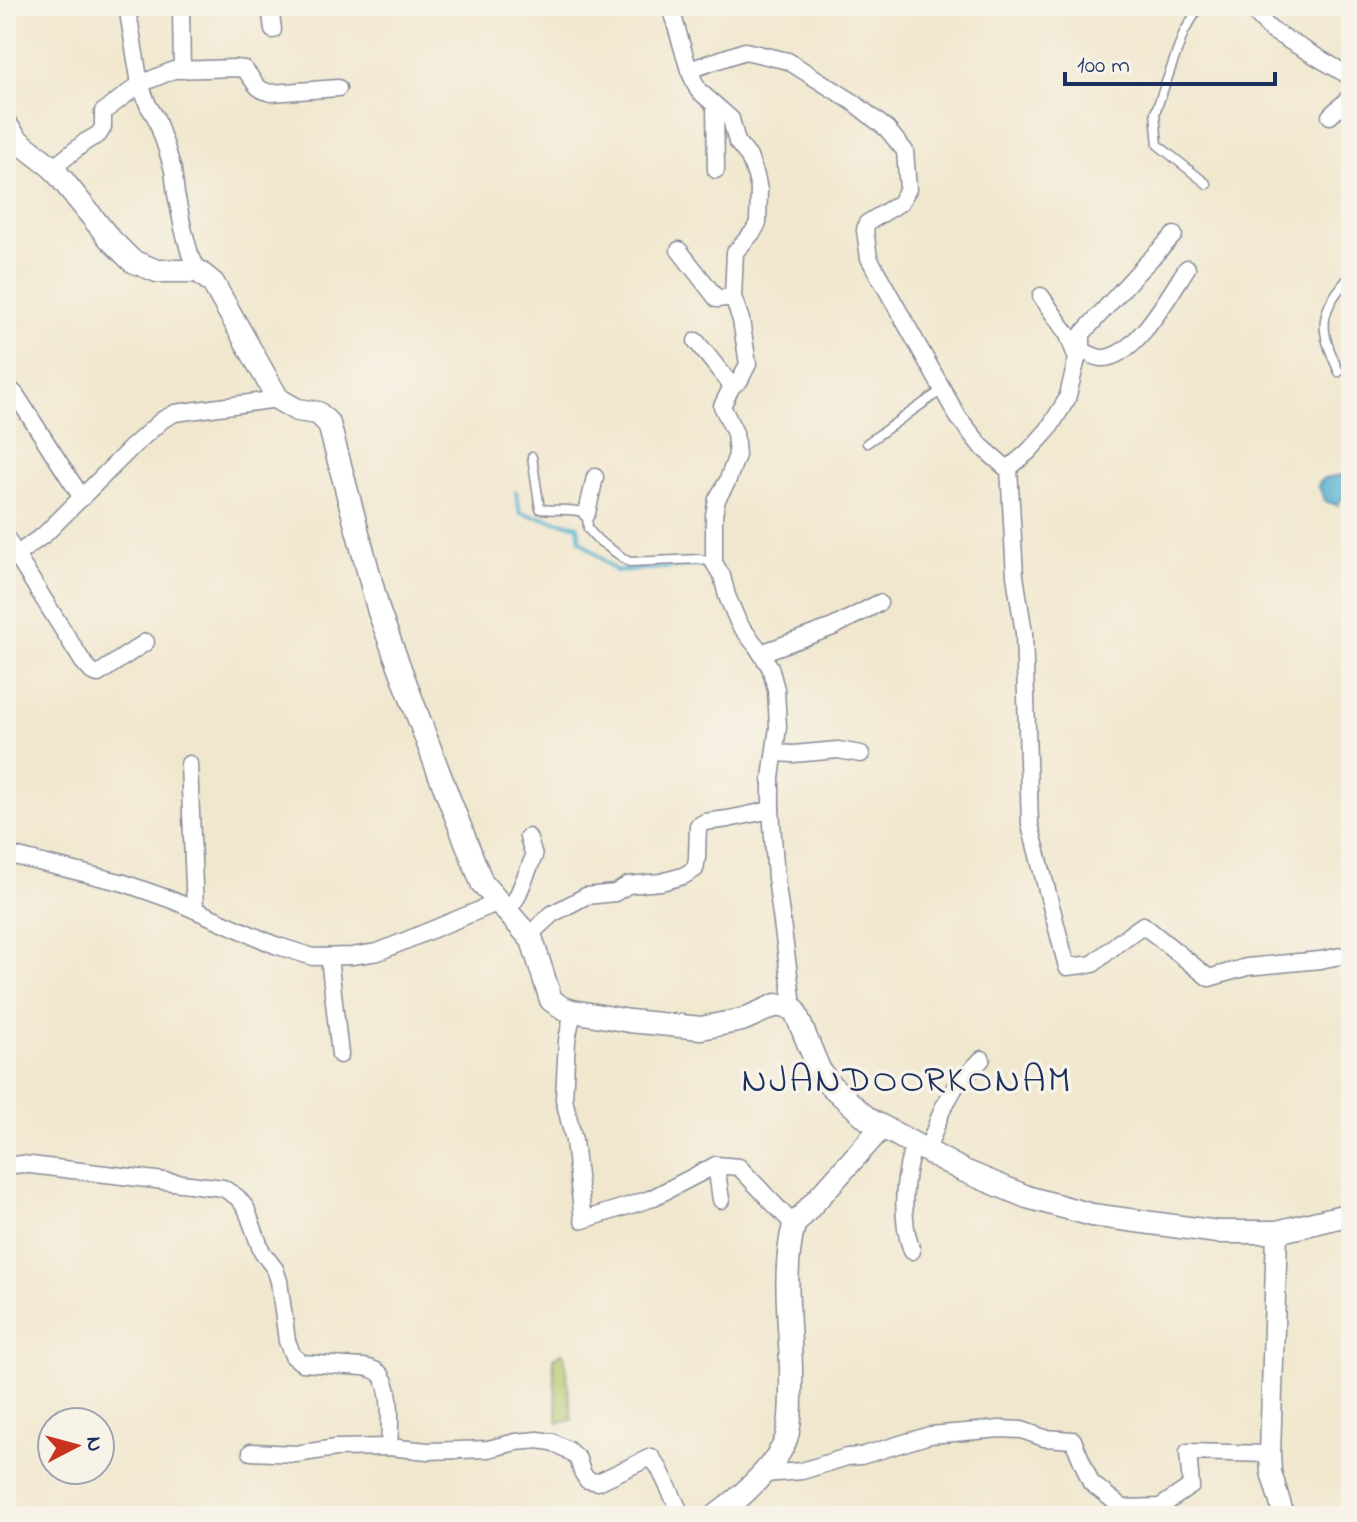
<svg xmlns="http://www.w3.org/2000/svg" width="1357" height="1522" viewBox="0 0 1357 1522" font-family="'Indie Flower',sans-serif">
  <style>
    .green { fill: #b2c467; stroke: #667a62; stroke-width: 2 }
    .water { fill: #53b0d1; stroke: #377098; stroke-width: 2 }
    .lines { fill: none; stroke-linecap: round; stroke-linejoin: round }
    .stream { stroke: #53b0d1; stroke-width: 4 }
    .service-casing { stroke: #868b96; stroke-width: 11 }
    .minor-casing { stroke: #868b96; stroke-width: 19 }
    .tertiary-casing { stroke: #868b96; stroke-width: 23 }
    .secondary-casing { stroke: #868b96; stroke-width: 25 }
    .service { stroke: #fff; stroke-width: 8 }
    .minor { stroke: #fff; stroke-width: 16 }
    .tertiary { stroke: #fff; stroke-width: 20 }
    .secondary { stroke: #fff; stroke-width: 22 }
    .labels { text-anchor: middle; stroke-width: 7; stroke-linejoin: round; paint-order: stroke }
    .neighbourhood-label { font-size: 38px; letter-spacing: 2px; fill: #1b2f5e; stroke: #f7f3e8 }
  </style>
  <rect width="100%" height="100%" fill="#f7f3e8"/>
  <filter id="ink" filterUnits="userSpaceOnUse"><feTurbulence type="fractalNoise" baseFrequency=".0125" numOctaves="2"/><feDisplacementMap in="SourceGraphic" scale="16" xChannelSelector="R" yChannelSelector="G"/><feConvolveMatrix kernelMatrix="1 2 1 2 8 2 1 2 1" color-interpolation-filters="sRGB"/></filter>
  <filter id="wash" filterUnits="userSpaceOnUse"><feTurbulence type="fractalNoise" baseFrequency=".006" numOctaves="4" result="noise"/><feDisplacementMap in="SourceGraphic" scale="32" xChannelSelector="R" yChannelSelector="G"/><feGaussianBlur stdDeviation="1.8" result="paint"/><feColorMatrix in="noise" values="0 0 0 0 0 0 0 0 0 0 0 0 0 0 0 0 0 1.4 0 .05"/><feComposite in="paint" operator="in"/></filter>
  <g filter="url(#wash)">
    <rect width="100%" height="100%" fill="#f1e7ce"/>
    <polygon class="green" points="564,1352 572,1420 558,1423 553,1358"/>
    <polygon class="water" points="1351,474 1351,495 1341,499 1338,505 1326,502 1318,485 1324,478"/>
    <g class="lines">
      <polyline class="stream" points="516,492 520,513 578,526 580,540 616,571 705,565"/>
    </g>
  </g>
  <g filter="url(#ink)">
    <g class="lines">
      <g class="service-casing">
        <g id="service">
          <polyline points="1200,6 1184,32 1155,113 1158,145 1207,184"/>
          <path d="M1339 372C1319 328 1317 313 1351 275"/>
          <polyline points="867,443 942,390"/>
          <path d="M532 457 540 509C556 511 571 508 587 513L588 529 598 540 629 562 700 559 713 563"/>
        </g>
      </g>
      <g class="minor-casing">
        <g id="minor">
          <polyline points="127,6 140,84 148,105 156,118 167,150 173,170 176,194 183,228 190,254 198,271"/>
          <polyline points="179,6 181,10 182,70"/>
          <polyline points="270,6 273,30"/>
          <polyline points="670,6 689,70 698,90 731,119 737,142 749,157 756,176 759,190 758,223 753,232 735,252 733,297 741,320 748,364 740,380 732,386 722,406 735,433 737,455 727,482 717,499 714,515 714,563 722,576 727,596 739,624 757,647 770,667 776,689 778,727 771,778 771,810 776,878 792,997 788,1008"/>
          <polyline points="1248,6 1271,30 1351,77"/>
          <polyline points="689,70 745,51 788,61 853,102 887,129 905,151 908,189 900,203 867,223 865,230 869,258 958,417 981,446 1005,467 1009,468 1028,452 1048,430 1067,399 1077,359 1082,351 1082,334 1139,271 1174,235"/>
          <polyline points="715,106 716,170"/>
          <polyline points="1330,116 1351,96"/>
          <path d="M53 168 85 142 99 134 103 127V112L140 84 174 70 235 68 244 69C255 80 254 90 272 93L338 88"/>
          <polyline points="679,250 717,299 733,297"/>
          <polyline points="1041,296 1068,335 1077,359"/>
          <polyline points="696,341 732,386"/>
          <path d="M1082 351C1088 353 1095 357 1100 358 1134 361 1171 292 1187 268"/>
          <polyline points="6,385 16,395 82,498"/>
          <polyline points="1009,468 1015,576 1024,633 1030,825 1067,967 1093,964 1118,943 1143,925 1209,978 1247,967 1320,960 1351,954"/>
          <polyline points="587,513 595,477"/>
          <polyline points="6,537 16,555 45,534 132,447 162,420 175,413 278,399"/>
          <polyline points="16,555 83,662 92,672 98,674 146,642"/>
          <polyline points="761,653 833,627 879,603"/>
          <polyline points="775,753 793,754 838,750 861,754"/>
          <polyline points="189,764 195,910"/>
          <polyline points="6,854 124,883 172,900 275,945 313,957 352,956 378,952 499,902"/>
          <polyline points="507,912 517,897 534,856 528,837"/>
          <polyline points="528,936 552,914 586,896 615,893 628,885 661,882 683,876 695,869 697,858 698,826 705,822 728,819 771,810"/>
          <polyline points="329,957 340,1055"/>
          <polyline points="573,1011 567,1040 564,1099 574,1141 583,1220 650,1199 716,1165"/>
          <polyline points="927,1151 942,1110 955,1087 982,1059"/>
          <path d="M6 1166 22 1164 223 1188 237 1197 246 1208 262 1252 275 1269 279 1281 287 1341 293 1356 302 1363 363 1367C370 1368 377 1370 381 1375 393 1390 390 1429 389 1447"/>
          <polyline points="721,1200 716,1165 739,1167 794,1225"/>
          <path d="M912 1251C900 1220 903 1176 914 1145"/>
          <polyline points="251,1452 296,1454 336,1448 389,1447 428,1451 459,1450 488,1449 516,1442 538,1440 552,1442 568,1450 578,1459 582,1472 587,1480 598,1482 651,1457 659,1468 682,1516"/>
          <polyline points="764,1474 802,1471 847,1457 861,1456 930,1435 1000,1429 1022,1430 1044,1438 1073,1440 1091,1483 1123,1508 1160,1507 1191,1486 1188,1452 1270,1454"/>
        </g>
      </g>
      <g class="tertiary-casing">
        <polyline id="tertiary" points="1277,1232 1270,1454 1271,1472 1284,1516"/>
      </g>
      <g class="secondary-casing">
        <g id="secondary">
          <polyline points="6,125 17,140 53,168 109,238 132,261 157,271 198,271 213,283 278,399 297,410 318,413 329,424 379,612 439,773 482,883 532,940 551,1000 562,1008 573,1011 629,1021 701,1028 742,1020 776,1005 794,1009 819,1069 829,1084 868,1119 962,1170 1027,1197 1092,1215 1218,1232 1277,1232 1351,1214"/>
          <path d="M716 1516C738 1500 777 1465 786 1439 791 1424 791 1406 791 1390 793 1335 780 1279 794 1225L882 1127"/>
        </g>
      </g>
      <use href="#service" class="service"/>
      <use href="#minor" class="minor"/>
      <use href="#tertiary" class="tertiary"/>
      <use href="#secondary" class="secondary"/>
    </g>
  </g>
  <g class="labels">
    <g class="neighbourhood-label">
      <text x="907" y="1091">NJANDOORKONAM</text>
    </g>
  </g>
  <rect width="1357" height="1522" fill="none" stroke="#f7f3e8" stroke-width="32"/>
  <g transform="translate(76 1446) rotate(84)"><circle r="38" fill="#f7f3e8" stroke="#9fa5b1" stroke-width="2"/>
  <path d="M0-6L14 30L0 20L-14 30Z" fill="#c8321e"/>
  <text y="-12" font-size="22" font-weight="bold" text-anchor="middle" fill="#1b2f5e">N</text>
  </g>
  <path d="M1065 72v12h210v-12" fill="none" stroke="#1b2f5e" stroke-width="4"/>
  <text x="1077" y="72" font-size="24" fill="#1b2f5e" stroke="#f7f3e8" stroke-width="6" paint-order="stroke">100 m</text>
</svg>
